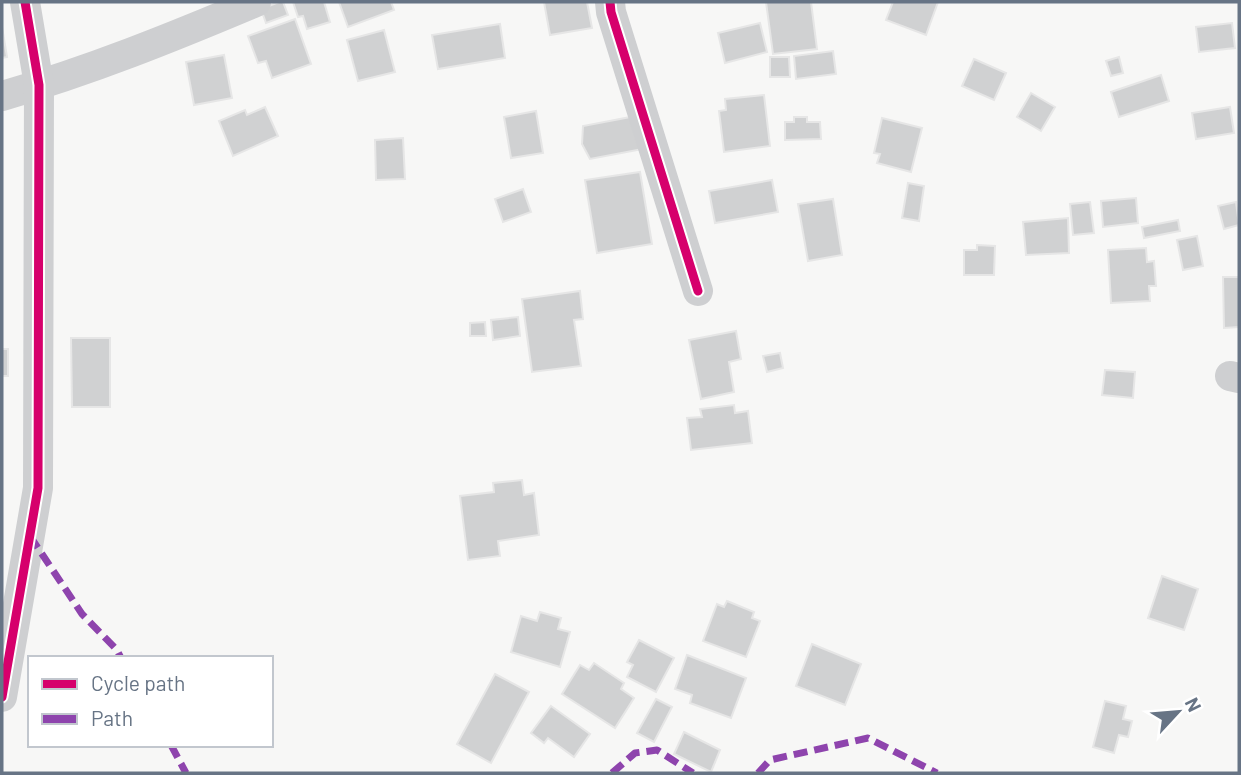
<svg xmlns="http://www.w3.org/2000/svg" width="1241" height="775" viewBox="0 0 1241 775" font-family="Barlow,sans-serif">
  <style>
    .building { fill: #d0d1d2; stroke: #e6e6e6; stroke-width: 2 }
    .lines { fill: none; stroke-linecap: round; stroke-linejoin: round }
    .minor { stroke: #cecfd1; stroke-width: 30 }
    .quiet { stroke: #8e44ad; stroke-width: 7; stroke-dasharray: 14 7; stroke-linecap: butt }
    .cycleway-casing { stroke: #fff; stroke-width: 13 }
    .cycleway { stroke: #d6006c; stroke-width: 9 }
  </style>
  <rect width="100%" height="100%" fill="#f7f7f6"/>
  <g class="building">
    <polygon points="279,2 283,2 288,15 266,23 261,9"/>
    <polygon points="293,2 324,2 330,22 307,29 303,16 298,17"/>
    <polygon points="339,2 391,2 394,10 348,27"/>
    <polygon points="544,2 587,2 592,28 550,35"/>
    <polygon points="766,2 811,2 817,49 773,54"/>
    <polygon points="893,2 938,2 926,35 886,20"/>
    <polygon points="295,19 311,64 272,78 266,61 258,63 248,36"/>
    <polygon points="760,23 767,52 725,63 718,33"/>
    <polygon points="1232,23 1235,48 1199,52 1196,27"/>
    <polygon points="500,24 505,58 438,69 432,35"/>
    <polygon points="2,27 7,57 2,58"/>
    <polygon points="384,30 395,72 358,81 347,40"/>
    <polygon points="833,51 836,74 796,79 794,56"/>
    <polygon points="224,55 232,98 194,105 186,62"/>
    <polygon points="770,57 789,57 790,77 770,77"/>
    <polygon points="1119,57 1123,73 1111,76 1106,61"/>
    <polygon points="974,59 1006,73 994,100 962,86"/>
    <polygon points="1161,75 1169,101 1119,117 1111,92"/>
    <polygon points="1031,93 1055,107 1041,131 1017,117"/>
    <polygon points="764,95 770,146 724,152 719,111 726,110 725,99"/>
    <polygon points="265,107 278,136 233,156 219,121 245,110 247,115"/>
    <polygon points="1230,107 1234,133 1196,139 1192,113"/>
    <polygon points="536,111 543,153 511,158 504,117"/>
    <polygon points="641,115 648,148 590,159 582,144 583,126"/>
    <polygon points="794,117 807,117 807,122 820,122 821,139 785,140 785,122 794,122"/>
    <polygon points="882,118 922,128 911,172 877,163 880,154 874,153"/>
    <polygon points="403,138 405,179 376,180 375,140"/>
    <polygon points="640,172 652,244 597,253 585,180"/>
    <polygon points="772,180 778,212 715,223 709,191"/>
    <polygon points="908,183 924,186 919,221 902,218"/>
    <polygon points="523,189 531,212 503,222 495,199"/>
    <polygon points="1136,198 1138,223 1103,227 1101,201"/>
    <polygon points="833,199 842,255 808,261 798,204"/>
    <polygon points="1090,202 1094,233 1073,235 1070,204"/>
    <polygon points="1236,202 1239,225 1224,229 1218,206"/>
    <polygon points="1068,218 1069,253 1026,255 1023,222"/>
    <polygon points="1178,220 1180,231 1144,238 1142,227"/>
    <polygon points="1197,236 1203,266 1183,270 1177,240"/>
    <polygon points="977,245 995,246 994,275 964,275 964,250 977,250"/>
    <polygon points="1146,248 1147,262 1154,261 1156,286 1149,286 1150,301 1111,303 1108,250"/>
    <polygon points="1223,277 1239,277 1239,327 1224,328"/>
    <polygon points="580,291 583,319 574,320 581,366 532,372 522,299"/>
    <polygon points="518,317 520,336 493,340 491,320"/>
    <polygon points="485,322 486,336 470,336 470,323"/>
    <polygon points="736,331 741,359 729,362 734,392 701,399 689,340"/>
    <polygon points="71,338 110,338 110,407 72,407"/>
    <rect x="2" y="349" width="6" height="27"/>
    <polygon points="780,353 783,368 767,372 763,356"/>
    <polygon points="1105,370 1135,372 1133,398 1102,395"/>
    <polygon points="734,405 735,413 748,411 752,443 691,450 687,418 702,417 700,409"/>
    <polygon points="522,480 524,495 534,493 539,535 498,541 500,556 468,560 460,496 494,492 493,483"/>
    <polygon points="1162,576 1198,589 1184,630 1148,618"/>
    <polygon points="727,601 754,612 752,618 760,621 746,657 703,641 717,604 724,607"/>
    <polygon points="540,612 561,618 558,629 570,632 560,667 511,652 521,616 537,621"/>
    <polygon points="639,640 674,658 656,692 627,677 633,665 627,662"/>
    <polygon points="812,644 861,664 845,705 796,686"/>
    <polygon points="687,655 746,678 731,718 690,703 692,695 675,689"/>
    <polygon points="594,663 624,683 621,689 634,698 615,728 562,694 580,665 589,670"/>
    <polygon points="495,674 529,692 491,763 457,744"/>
    <polygon points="656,699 672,707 654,742 637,733"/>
    <polygon points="1105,701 1126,706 1123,719 1132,721 1128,737 1119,735 1114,753 1093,747"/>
    <polygon points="551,706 590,734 574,757 548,738 544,743 531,733"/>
    <polygon points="684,732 720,750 711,772 674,754"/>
  </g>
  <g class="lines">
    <g class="minor">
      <polyline points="610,2 611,12 698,291"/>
      <path d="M2 96C89 71 173 37 256 2"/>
      <polyline points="1230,376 1239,378"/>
      <polyline points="2,697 38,488 39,85 25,2"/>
    </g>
    <g class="quiet">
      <polyline points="30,536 82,614 117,650 121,658"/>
      <polyline points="171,745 186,773"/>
      <polyline points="612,773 635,753 657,750 693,773"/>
      <polyline points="758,773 770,760 868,738 937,773"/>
    </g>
    <g class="cycleway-casing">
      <g id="cycleway">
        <polyline points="610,2 611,12 698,291"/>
        <polyline points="2,697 38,488 39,85 25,2"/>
      </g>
    </g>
    <use href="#cycleway" class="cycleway"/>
  </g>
  <rect width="1241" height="775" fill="none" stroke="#677485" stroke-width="7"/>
  <rect x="28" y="656" width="245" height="91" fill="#ffffff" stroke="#c2c7ce" stroke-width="2"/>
  <rect x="42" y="679" width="35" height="10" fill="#d6006c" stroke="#c2c7ce" stroke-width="2"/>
  <text x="91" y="691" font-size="21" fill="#677485">Cycle path</text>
  <rect x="42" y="714" width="35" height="10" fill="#8e44ad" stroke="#c2c7ce" stroke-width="2"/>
  <text x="91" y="726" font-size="21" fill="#677485">Path</text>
  <g transform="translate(1178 712) rotate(64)" stroke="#ffffff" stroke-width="5" paint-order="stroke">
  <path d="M0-5L12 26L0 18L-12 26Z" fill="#677485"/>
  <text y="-10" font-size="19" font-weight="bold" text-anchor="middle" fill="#677485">N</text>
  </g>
</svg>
